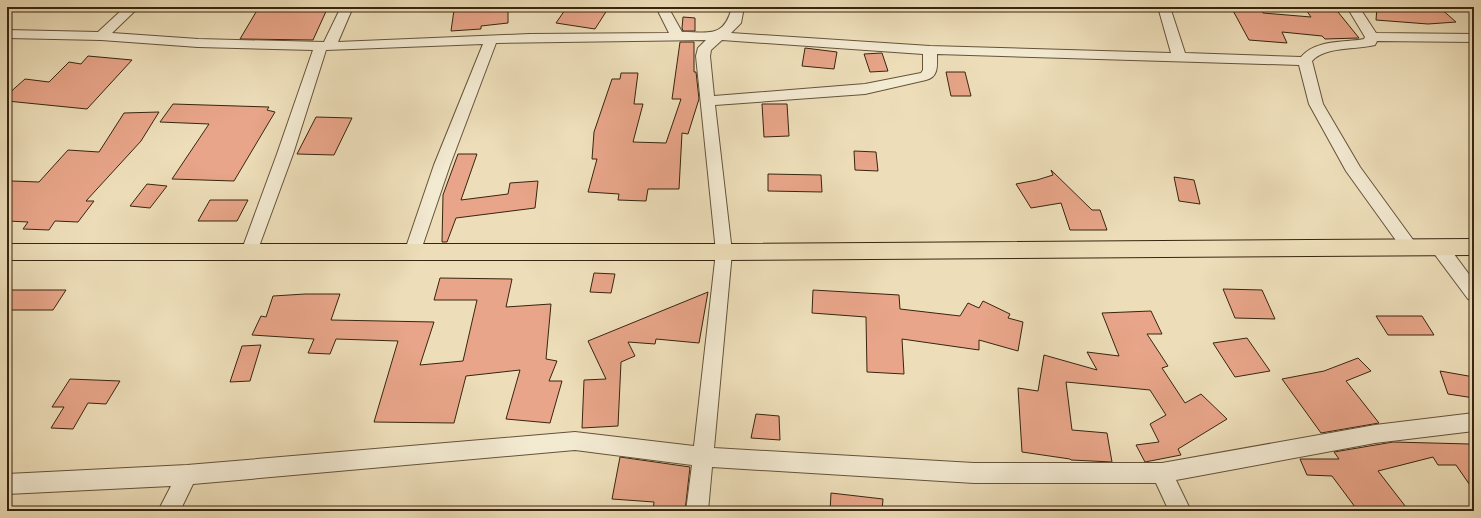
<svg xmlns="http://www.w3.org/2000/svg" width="1481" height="518" viewBox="0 0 1481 518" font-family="'Gentium Book Plus',serif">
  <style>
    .building { fill: #e8a589; stroke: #38250f }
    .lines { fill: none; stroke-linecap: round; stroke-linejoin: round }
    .street-casing { stroke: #65533a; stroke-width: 2 }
    .primary-casing { stroke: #38250f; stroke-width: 2 }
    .street { fill: #f3ead2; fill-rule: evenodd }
    .primary { fill: #eddeb9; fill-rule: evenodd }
  </style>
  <rect width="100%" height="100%" fill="#eddeb9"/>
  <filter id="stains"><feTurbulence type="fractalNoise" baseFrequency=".005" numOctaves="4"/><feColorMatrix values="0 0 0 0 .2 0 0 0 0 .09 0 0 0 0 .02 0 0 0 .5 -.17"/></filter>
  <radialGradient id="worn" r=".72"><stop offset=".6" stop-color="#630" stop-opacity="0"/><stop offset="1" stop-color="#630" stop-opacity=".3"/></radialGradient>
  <g class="building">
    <polygon points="259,7 291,7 290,9 328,7 313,40 240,39"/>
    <polygon points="472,7 508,7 508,23 481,26 481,29 451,31 454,10 472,9"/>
    <polygon points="567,7 609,7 595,29 556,23"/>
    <polygon points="1231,7 1260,7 1263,13 1311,17 1304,7 1334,7 1359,38 1325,39 1322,36 1282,32 1287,43 1249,40"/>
    <polygon points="1377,7 1439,7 1456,22 1428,24 1376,20"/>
    <polygon points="683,17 695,18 695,31 683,31 682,28"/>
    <polygon points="680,42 694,42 694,72 696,72 699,99 688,134 682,133 679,189 648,189 646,201 618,200 619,194 588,192 597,159 592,159 594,132 612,79 620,79 621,73 638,73 634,104 643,104 633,142 666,143 681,99 672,99"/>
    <polygon points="805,48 837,52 834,69 802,66"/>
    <polygon points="882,53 888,71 870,72 864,54"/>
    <polygon points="88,56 132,60 87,109 7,101 7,95 25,79 49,82 69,62 81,64"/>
    <polygon points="946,72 965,72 971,96 951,96"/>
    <polygon points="173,104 269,107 267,110 275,112 234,181 172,179 209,124 160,122"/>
    <polygon points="762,104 787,104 789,136 764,137"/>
    <polygon points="159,112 141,141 86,201 94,201 78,222 55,221 49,230 23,229 28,222 7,221 7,187 12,181 39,182 68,150 99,152 124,113"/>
    <polygon points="316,117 352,118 334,155 297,154"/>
    <polygon points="854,151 876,152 878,171 855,170"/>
    <polygon points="458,154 477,154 461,200 508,194 510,183 538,181 535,208 456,218 447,242 442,242 443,195"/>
    <polygon points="1051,170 1092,210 1100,210 1107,230 1070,230 1061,203 1031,208 1016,184 1037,180 1053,175"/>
    <polygon points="768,174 821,175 822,192 768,191"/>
    <polygon points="1174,177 1194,180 1200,204 1179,201"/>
    <polygon points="147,184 167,186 150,208 130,206"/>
    <polygon points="210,200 248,200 237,221 198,221"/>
    <polygon points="594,273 615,274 611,293 590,292"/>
    <polygon points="440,278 512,279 506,307 551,304 546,359 557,361 549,381 562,381 550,423 506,419 520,370 466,376 454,423 374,422 398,341 336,339 330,354 308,353 314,339 252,335 261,316 266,317 273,296 305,294 340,294 331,320 434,322 420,365 463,361 477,300 434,300"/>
    <polygon points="1223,289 1262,290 1275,319 1235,318"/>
    <polygon points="7,290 66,290 53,310 7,310"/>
    <polygon points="813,290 899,295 900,309 960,316 968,303 979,308 983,301 1010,314 1008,318 1023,322 1018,351 979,340 979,350 902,339 904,374 867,372 866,317 812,313"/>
    <polygon points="708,292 699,343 656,339 655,344 628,342 635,356 621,362 618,426 582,428 584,380 606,379 588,341"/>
    <polygon points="1151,311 1162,334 1147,334 1168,366 1162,368 1185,403 1201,394 1227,419 1178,449 1181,455 1145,462 1136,445 1159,442 1150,424 1166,415 1150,390 1066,382 1072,430 1107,433 1112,462 1071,460 1070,459 1022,452 1018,388 1038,391 1044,355 1097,370 1087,352 1119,356 1102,313"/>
    <polygon points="1376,316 1422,316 1434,335 1388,335"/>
    <polygon points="1247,338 1270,371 1235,377 1213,343"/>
    <polygon points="261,345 250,381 230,382 242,346"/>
    <polygon points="1358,358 1371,371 1346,381 1379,423 1321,433 1282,379 1324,371"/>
    <polygon points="1440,371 1474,377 1474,398 1448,394"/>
    <polygon points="70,379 120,381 106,404 88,403 73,429 51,428 64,407 52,407"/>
    <polygon points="756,414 779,416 780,440 751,438"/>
    <polygon points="1393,442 1469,444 1474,453 1474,491 1456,465 1438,465 1433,457 1378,471 1409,511 1358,511 1332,476 1307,475 1300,459 1339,459 1334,452"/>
    <polygon points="620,457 690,467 685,511 653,511 654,502 612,499"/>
    <polygon points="831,493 883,499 882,511 830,511"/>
  </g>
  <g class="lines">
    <g class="street-casing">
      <g id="street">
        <path d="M125 7H139L112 33 198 39 324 42 341 7H353L338 42 529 34 669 33 656 7H668L682 32C710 32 724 38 732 7H744L741 23 731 33 930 46 1171 53 1158 7H1170L1185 53 1301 57C1316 39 1344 43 1364 39L1365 37 1347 7H1359L1376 33 1474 34V42L1377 41 1375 45C1356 50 1325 46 1312 61L1323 104 1360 167 1419 248 1417 253 1411 254 1405 253 1346 171 1309 104 1299 65 937 54C937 65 939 77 926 80L865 94 715 105 732 252 714 448 974 463H1162L1375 425 1474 413V431L1375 443 1176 480 1191 511H1169L1156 483H974L712 467 708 511H686L692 465 575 450 193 484 180 511H158L171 486 7 494V474L187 465 575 432 694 446 716 252 696 56 698 48 706 40 496 43 450 165 420 253 418 258 412 260 406 258 404 253 434 165 483 44 326 50 293 154 257 252 255 257 249 259 243 257 241 252 277 154 313 50 198 47 101 40 7 38V30L98 32ZM722 40 923 54V70L921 73 865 84 714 96 710 56 711 50Z"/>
        <polygon points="1439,241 1445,242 1474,281 1474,301 1468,299 1433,252 1431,247 1433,242"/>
      </g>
    </g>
    <g class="primary-casing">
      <polygon id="primary" points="1474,239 1474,255 724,260 7,260 7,244 724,244"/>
    </g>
    <use href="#street" class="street"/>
    <use href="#primary" class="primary"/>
  </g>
  <rect width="1481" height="518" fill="none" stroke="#eddeb9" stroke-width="24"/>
  <rect x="8" y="8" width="1465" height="502" fill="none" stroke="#38250f" stroke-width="2"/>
  <rect x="12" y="12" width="1457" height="494" fill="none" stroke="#38250f"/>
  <rect width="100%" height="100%" filter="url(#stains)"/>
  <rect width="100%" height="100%" fill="url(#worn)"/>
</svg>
